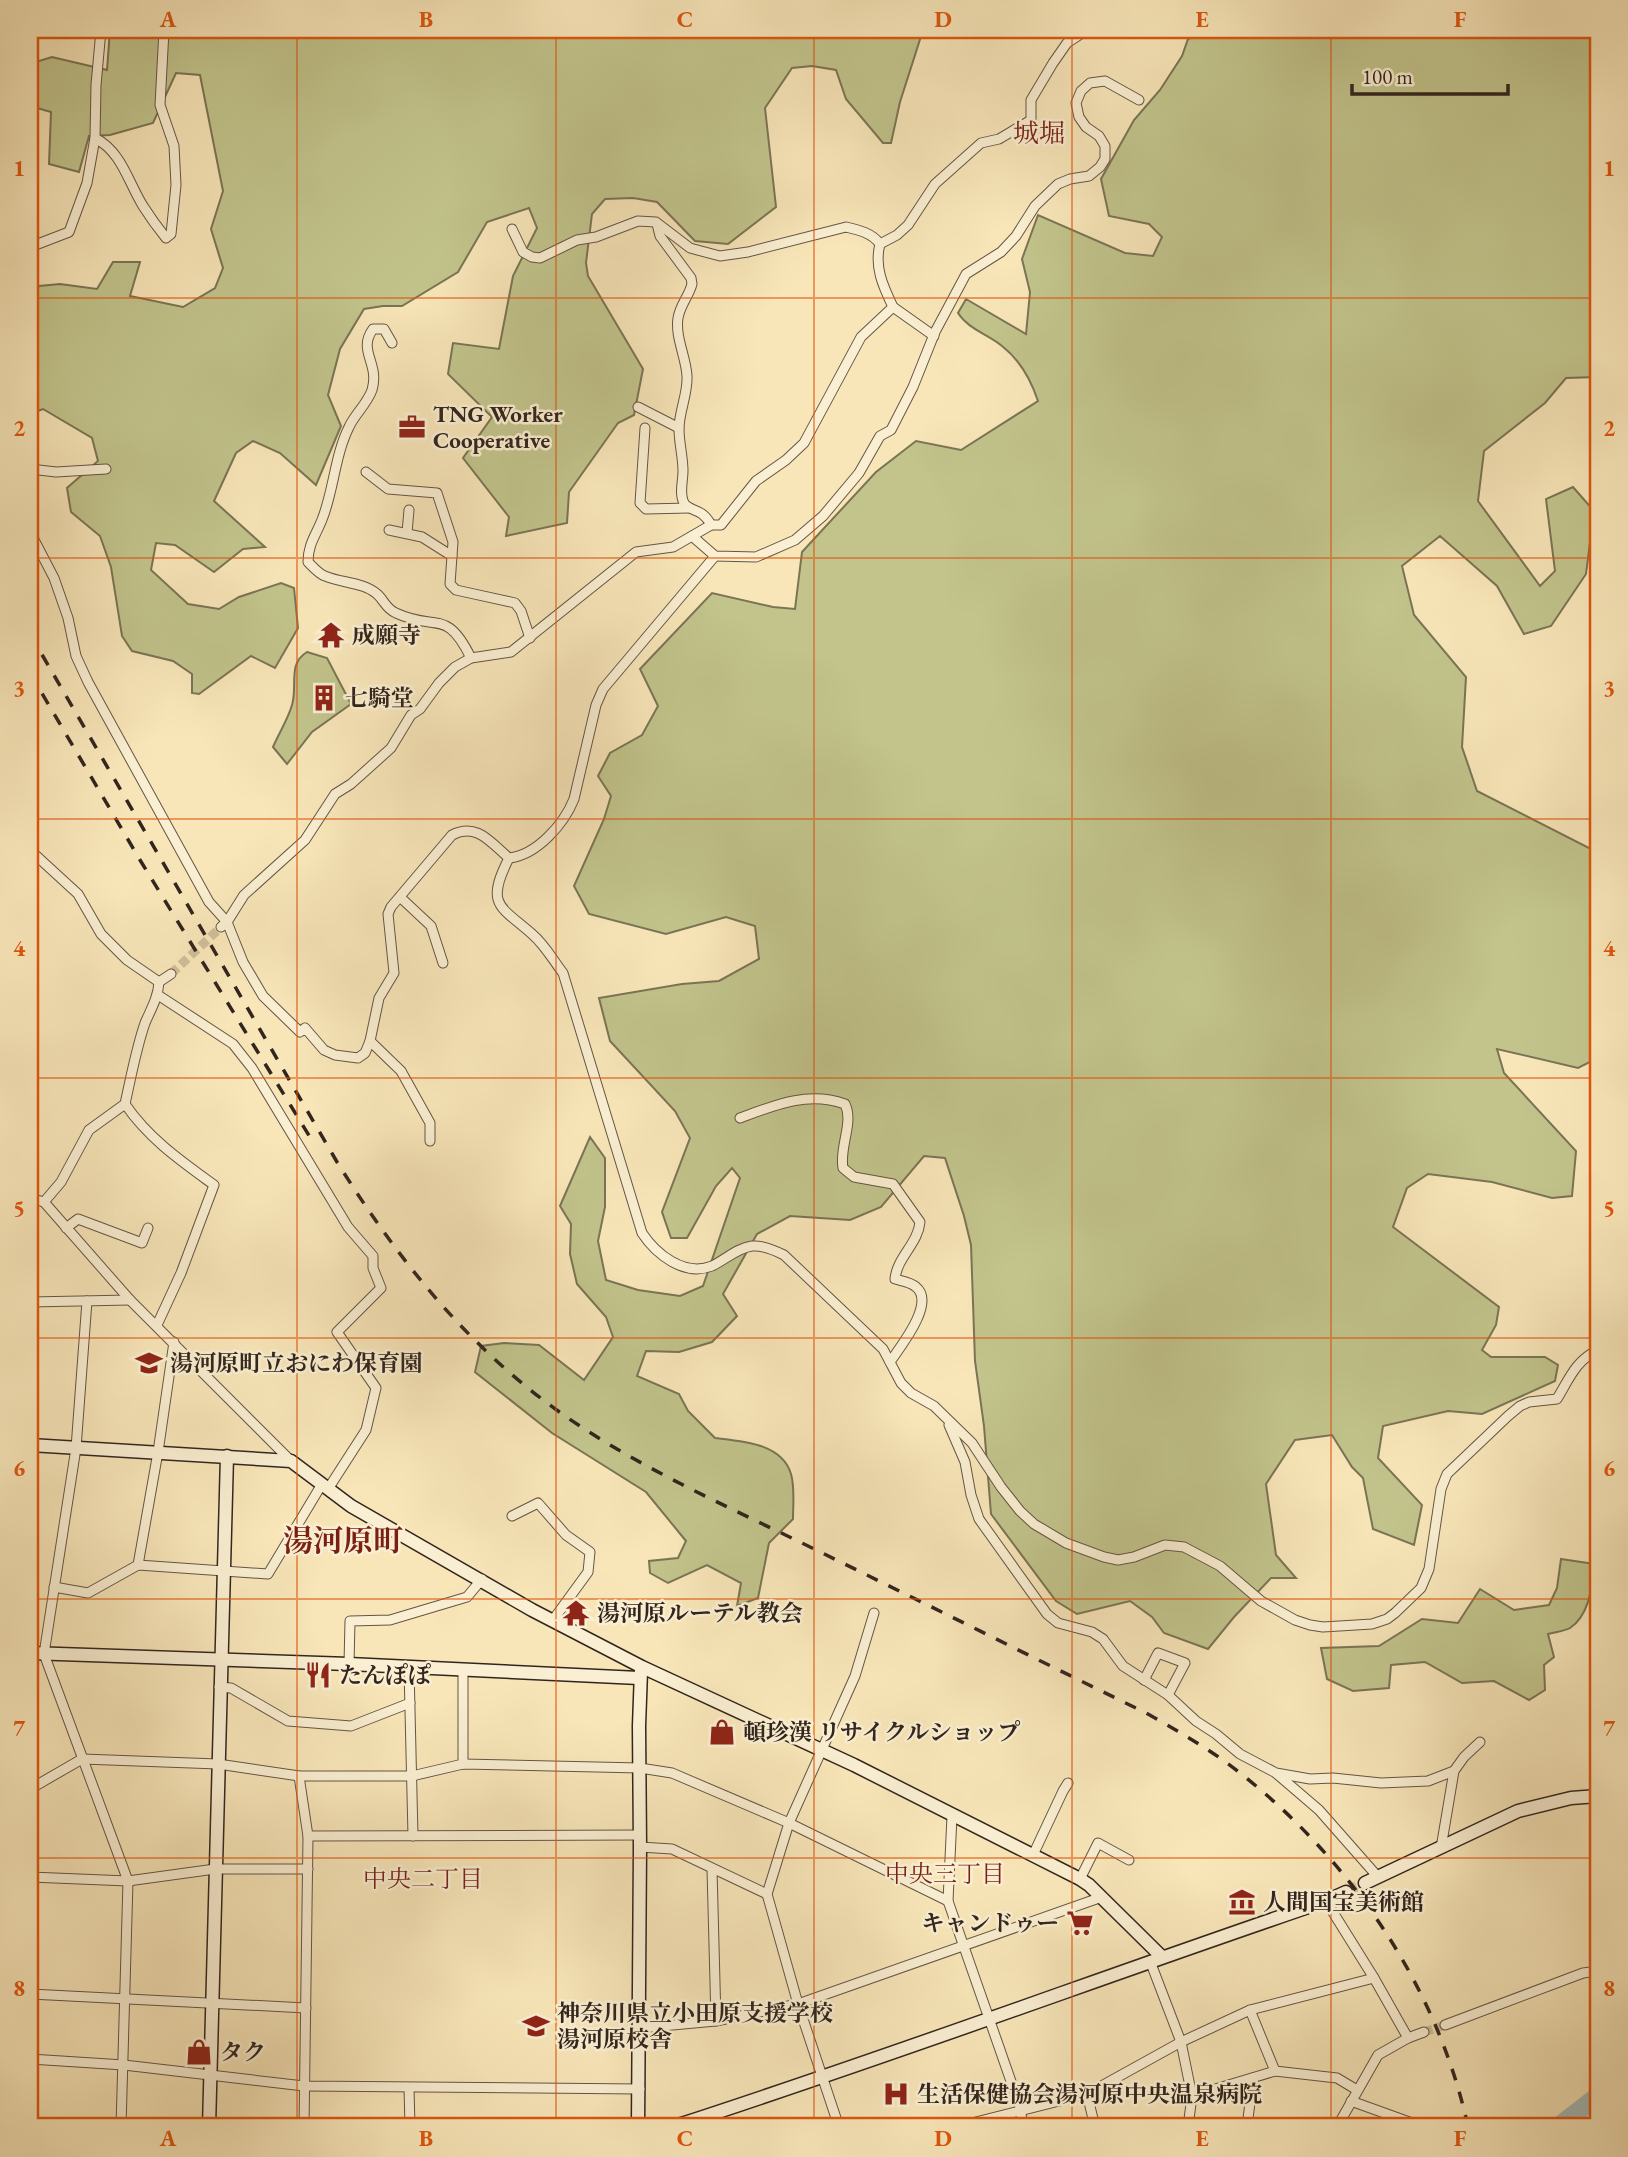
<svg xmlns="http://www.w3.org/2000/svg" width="1628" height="2157" viewBox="0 0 1628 2157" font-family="'EB Garamond','Noto Serif JP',serif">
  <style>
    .green { fill: #c2c48c; stroke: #7a7455; stroke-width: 2 }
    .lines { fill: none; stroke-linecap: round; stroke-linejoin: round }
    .river { stroke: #a4bcbb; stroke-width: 19 }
    .street-tunnel { stroke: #d0bf9a; stroke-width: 9; stroke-dasharray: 9 4.5; stroke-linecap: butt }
    .secondary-tunnel { stroke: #d0bf9a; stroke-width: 12; stroke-dasharray: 12 6; stroke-linecap: butt }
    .street-casing { stroke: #645545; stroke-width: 11 }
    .secondary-casing { stroke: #32251e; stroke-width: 15 }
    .street { stroke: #faefd2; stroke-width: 9 }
    .secondary { stroke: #faefd2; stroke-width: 12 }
    .rail { stroke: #32251e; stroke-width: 3.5; stroke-dasharray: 12 12; stroke-linecap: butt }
    .grid { fill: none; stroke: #df560d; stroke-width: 2; stroke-opacity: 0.55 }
    .labels { text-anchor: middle; stroke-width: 5; stroke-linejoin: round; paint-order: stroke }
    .poi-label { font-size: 23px; font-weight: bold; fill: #32251e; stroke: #faefd2; text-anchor: start }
    .neighbourhood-label { font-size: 24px; fill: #7a1f14; stroke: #faefd2 }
    .quarter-label { font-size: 26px; fill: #7a1f14; stroke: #faefd2 }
    .district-label { font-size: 30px; font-weight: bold; fill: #7a1f14; stroke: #faefd2 }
    .neatline { fill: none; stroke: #df560d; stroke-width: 2.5 }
    .grid-label { font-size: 23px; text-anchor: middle; font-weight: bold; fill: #df560d }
  </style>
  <rect width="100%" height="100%" fill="#f8e6b9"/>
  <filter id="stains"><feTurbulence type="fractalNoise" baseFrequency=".00286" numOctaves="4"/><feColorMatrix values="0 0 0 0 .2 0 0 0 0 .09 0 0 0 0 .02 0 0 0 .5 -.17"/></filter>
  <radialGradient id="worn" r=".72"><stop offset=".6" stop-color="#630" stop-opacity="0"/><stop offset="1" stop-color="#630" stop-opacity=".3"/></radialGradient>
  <g class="green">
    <polygon points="110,30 923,30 900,102 891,143 883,143 846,99 836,70 812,66 792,68 765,108 776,207 728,244 695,241 657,202 633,198 605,199 592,214 586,263 588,276 643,369 634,415 618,423 569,492 567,523 506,536 509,517 463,458 492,417 448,374 453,343 499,349 513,276 537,228 529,208 487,222 458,272 402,306 383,306 364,309 340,349 328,395 341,426 316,485 280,453 253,441 236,453 214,501 265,547 243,549 214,572 175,545 156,543 151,570 188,604 219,609 239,597 281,583 294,588 298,628 275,668 251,656 199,694 192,693 192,674 173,661 132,651 122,636 111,567 100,536 71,512 67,488 98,461 92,438 43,409 30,414 30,301 39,286 60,284 97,289 113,262 140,262 130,296 183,307 215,288 223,268 211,229 223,191 200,75 176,73 153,123 110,135 89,136 79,172 49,164 51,112 30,106 30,59 36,62 52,57 107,70"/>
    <path d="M1210 30H1598V377L1566 378 1545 403 1484 451 1478 501 1540 586 1555 571 1546 499 1573 487 1594 511 1586 574 1551 626 1524 634 1497 586 1440 536 1402 566 1414 615 1466 677 1462 747 1477 791 1595 851 1598 856V1058L1578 1068 1497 1049 1504 1073 1576 1151 1572 1196 1552 1198 1492 1182 1428 1174 1407 1188 1393 1227 1499 1307 1496 1325 1482 1350 1491 1357H1545L1558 1365 1555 1381 1482 1414 1448 1411 1383 1426 1378 1458 1422 1505 1414 1545 1373 1529 1363 1478 1352 1467 1332 1435 1295 1440 1266 1484 1276 1555 1296 1578H1271L1234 1617 1208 1649 1164 1633 1152 1617 1130 1601 1077 1614 1056 1601 991 1514 984 1426 975 1361 971 1245 964 1216 945 1158 924 1156 881 1207 850 1220 790 1216 757 1234 723 1294 737 1316 712 1342 679 1352 646 1351 637 1376 679 1394 688 1411 715 1438C741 1441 782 1443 791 1474 795 1487 793 1506 793 1519L769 1543 758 1598 737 1606 741 1583 707 1565 668 1583 650 1573 649 1561 678 1558 686 1541 646 1492 552 1433 475 1372 481 1346 504 1343 539 1345 584 1380 613 1337 606 1317 577 1284 570 1254 571 1224 560 1206 590 1137 605 1158V1207L598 1241 606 1280 638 1290 680 1296 703 1286 740 1178 732 1168 716 1186 687 1238H671L662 1212 690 1138 675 1111 610 1041 599 998 682 984 719 981 759 959 755 926 726 917 666 934 589 914 574 886 604 819 611 796 598 776 610 753 642 735 658 706 640 669 712 593 773 607 795 609 802 552 876 472 916 441 961 450 1038 401C1031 380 1020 360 1002 346 988 334 969 330 958 313L966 299 1026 334 1030 292 1022 259 1038 215 1125 253 1153 256 1162 237 1149 224 1109 216 1101 179 1134 120 1160 90 1182 56 1188 39Z"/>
    <path d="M307 652 327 658 351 704 312 732 287 764 273 747C279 733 288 719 292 705 298 686 287 664 307 652Z"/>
    <path d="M1561 1559 1595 1564C1592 1585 1590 1615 1570 1628 1565 1631 1555 1632 1548 1634L1554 1657 1544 1665 1545 1690 1529 1700 1494 1681 1462 1683 1425 1662 1391 1665 1389 1688 1353 1691 1327 1679 1321 1648 1379 1646 1422 1619 1458 1623 1480 1589 1514 1610 1549 1605 1557 1588Z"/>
  </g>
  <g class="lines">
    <polyline class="river" points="1558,2127 1598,2096"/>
    <g class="street-tunnel">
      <polyline points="171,974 221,927"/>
      <polyline points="1424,2032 1445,2025"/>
    </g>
    <polyline class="secondary-tunnel" points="1346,1892 1365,1883"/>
    <g class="street-casing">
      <g id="street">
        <path d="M95 138C122 152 128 182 143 206 150 217 158 228 166 238L171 234 176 185 174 146 160 105 164 30"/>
        <path d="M657 224 660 236 691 278 692 284C689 296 680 305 678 318 675 337 686 357 687 376 688 394 679 411 679 429 679 443 683 457 683 471 683 481 679 494 684 503 689 512 702 507 711 525"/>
        <path d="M512 229 523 252 532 257 540 258 577 240 596 237 638 221 656 222 690 248 720 256 748 252 846 227C859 230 872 233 880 244"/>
        <polyline points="30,247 69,232 87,183 95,138 96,85 101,30"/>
        <polyline points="893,307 934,336"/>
        <path d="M392 343 384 329H373C357 351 380 363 372 390 367 404 355 414 349 427 335 455 334 488 323 517 317 534 308 543 308 562 313 567 319 574 325 576 341 583 363 582 377 594 384 600 386 609 396 613 436 632 446 607 471 658"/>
        <polyline points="638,407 679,428"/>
        <polyline points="645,428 640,503 646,509 689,508"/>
        <polyline points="30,469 56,472 106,469"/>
        <polyline points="366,472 388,489 437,493 453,542 450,584 456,590 515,603 521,611 530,638"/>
        <polyline points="389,530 422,537 452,556"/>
        <path d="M30 532 54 578 68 618 76 656 88 682 209 902 227 922 243 962 263 996 300 1032 305 1028 324 1050 335 1055 358 1058 365 1053 370 1041 379 998 394 973 388 914 391 907 452 835C477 822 491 843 509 858 537 855 564 824 574 799L596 705 603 689 715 556"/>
        <polyline points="407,533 409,510"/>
        <polyline points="692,536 715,556 756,557 795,540 823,516 859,473 880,436 891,430 913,387 935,332 966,274 1001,252 1016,236 1035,206 1058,184 1070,179 1089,176 1100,167 1105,159 1105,146 1099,136 1086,127 1079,117 1076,103 1081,91 1090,83 1105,81 1139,100"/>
        <polyline points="30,850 78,894 101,934 127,960 159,982"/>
        <path d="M509 858C485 905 500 906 532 934 545 945 553 960 563 973L642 1233C656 1254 684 1277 712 1266 725 1260 737 1248 752 1246 763 1245 774 1250 784 1255L883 1349 901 1383 911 1393 934 1406 972 1443 1001 1487 1020 1511 1034 1524 1066 1543 1104 1557 1118 1560 1134 1557 1165 1545 1184 1547 1220 1566 1261 1601 1295 1620 1310 1625 1323 1627 1372 1624 1387 1619 1395 1613 1421 1588 1429 1569 1441 1489 1447 1474 1508 1416 1520 1406 1529 1402 1557 1399C1569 1379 1576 1360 1598 1350"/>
        <polyline points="400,897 431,926 443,963"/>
        <path d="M221 927 227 922 244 895 305 840 335 794 351 784 391 748 411 715 420 709 439 683 455 667 471 658 511 652 636 552 673 547 711 525H721L756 481 786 460 804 443 861 337 893 307C883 286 874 267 880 244L897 235 908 225 935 184 981 143 999 139 1031 120V100L1053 63 1067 43 1087 30"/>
        <polyline points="159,982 171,974"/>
        <polyline points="158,995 233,1044 252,1068 348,1227 373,1256 373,1268 381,1288 337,1332 376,1388 366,1430 328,1489"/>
        <polyline points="370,1041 401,1071 430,1123 430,1141"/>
        <path d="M740 1118C775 1105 807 1091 845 1104 854 1123 839 1147 843 1168L854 1177 893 1184 920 1222C918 1244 897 1257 895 1279 902 1281 911 1282 916 1287 936 1303 900 1347 890 1362"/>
        <polyline points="30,1198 44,1202 130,1300 291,1461"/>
        <polyline points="44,1202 61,1182 89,1130 125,1104"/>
        <polyline points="66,1228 78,1219 142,1243 148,1228"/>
        <polyline points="87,1301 76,1448 44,1654 128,1881 121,2127"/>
        <polyline points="30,1302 130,1300"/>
        <path d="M157 1325 181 1273 214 1185C181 1161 149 1139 125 1104 131 1077 136 1049 145 1023 151 1009 158 998 159 982"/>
        <polyline points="949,1425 965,1462 971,1495 979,1519 1047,1614 1058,1623 1092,1632 1103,1639 1123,1666 1168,1695 1196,1721 1216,1734 1240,1754 1276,1773 1310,1779 1333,1778 1381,1783 1428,1781 1454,1771"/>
        <polyline points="512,1516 538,1503 566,1535 590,1552 588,1572 553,1620"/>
        <polyline points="138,1565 158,1452 174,1342"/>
        <polyline points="54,1587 88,1593 138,1565 268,1574 322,1484"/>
        <polyline points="349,1664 350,1621 390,1620 467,1597 482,1579"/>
        <polyline points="409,1668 413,1836"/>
        <polyline points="1144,1680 1158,1653 1185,1663 1168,1695"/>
        <polyline points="219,1687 231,1688 288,1721 351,1726 410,1703"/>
        <polyline points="463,1764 463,1669"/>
        <polyline points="1277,1774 1319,1810 1378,1877"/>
        <polyline points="299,1776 308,1836"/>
        <polyline points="30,1789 82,1759 218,1764 299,1776 412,1776 463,1764 640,1768 672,1773 789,1823 948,1901"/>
        <polyline points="952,1816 948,1901 1021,2110 1022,2127"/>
        <polyline points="640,1847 672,1849 767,1894"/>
        <polyline points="1441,1848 1454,1771 1464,1757 1480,1742"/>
        <polyline points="1033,1855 1063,1791 1068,1783"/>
        <polyline points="712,1869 716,2021"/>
        <polyline points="30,1877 128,1881 215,1869 308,1869"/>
        <polyline points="1080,1879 1098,1843 1129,1860"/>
        <polyline points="1326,1901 1374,1978 1408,2038"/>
        <polyline points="1150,1961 1181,2042 1192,2096 1188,2127"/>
        <polyline points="30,1994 306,2008"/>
        <polyline points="1250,2010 1275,2071"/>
        <polyline points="1445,2025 1583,1973 1598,1971"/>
        <polyline points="640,2028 716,2021 798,2004 1102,1897"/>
        <polyline points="30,2059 124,2065 304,2086 640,2089"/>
        <polyline points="409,2088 410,2127"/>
        <polyline points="1087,2094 1095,2127"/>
        <polyline points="1192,2096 1275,2071 1337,2078 1357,2090"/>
        <polyline points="1351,2101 1412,2123 1412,2127"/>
        <polyline points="304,2127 308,1836 640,1835"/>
        <polyline points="839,2127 798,2004 767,1894 789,1823 855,1676 874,1613"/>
        <polyline points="956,2127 1087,2094 1181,2042 1250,2010 1374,1978"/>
        <polyline points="1247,2127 1253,2078"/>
        <polyline points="1337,2127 1378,2055 1408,2038 1424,2032"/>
      </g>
    </g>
    <g class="secondary-casing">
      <g id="secondary">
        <polyline points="30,1445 291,1461 351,1506 532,1610 642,1667 854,1765 1080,1879 1089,1885 1162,1957"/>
        <polyline points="30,1653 349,1664 639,1678"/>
        <polyline points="1365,1883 1518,1811 1571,1798 1598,1796"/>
        <polyline points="209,2127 227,1456"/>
        <polyline points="638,2127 640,1847 639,1726 641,1671"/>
        <path d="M672 2127C892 2056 1108 1975 1326 1901L1346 1892"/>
      </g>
    </g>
    <use href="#street" class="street"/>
    <use href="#secondary" class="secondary"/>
    <g class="rail">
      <path d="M30 634 337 1162C389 1245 447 1321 523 1384 606 1453 708 1497 804 1544 918 1600 1032 1657 1146 1713 1174 1729 1201 1744 1227 1763 1345 1851 1437 1983 1468 2127"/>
      <polyline points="30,673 140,860 313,1142"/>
    </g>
  </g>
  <path class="grid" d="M297 30V2127M556 30V2127M814 30V2127M1072 30V2127M1331 30V2127M30 298H1598M30 558H1598M30 819H1598M30 1078H1598M30 1338H1598M30 1599H1598M30 1858H1598"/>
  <defs>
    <g id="office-bare" transform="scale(2.1)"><path d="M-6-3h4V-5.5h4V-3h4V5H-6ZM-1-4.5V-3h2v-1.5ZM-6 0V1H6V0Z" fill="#8f2418" stroke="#faefd2" stroke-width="2.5" paint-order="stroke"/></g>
    <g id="temple-bare" transform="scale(2.1)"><path d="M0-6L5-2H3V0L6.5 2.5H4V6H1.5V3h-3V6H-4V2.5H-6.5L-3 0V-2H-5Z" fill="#8f2418" stroke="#faefd2" stroke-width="2.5" paint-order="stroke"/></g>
    <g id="building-bare" transform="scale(2.1)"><path d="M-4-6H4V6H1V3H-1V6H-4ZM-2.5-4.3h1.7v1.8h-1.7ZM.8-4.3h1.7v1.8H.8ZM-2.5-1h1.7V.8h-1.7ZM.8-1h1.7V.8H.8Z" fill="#8f2418" stroke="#faefd2" stroke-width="2.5" paint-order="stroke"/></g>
    <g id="school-bare" transform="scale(2.1)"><path d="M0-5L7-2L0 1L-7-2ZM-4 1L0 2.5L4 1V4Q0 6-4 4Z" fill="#8f2418" stroke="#faefd2" stroke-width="2.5" paint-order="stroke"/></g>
    <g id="restaurant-bare" transform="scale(2.1)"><path d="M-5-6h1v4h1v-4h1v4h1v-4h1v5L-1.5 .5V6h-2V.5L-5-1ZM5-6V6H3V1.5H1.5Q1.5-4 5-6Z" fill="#8f2418" stroke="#faefd2" stroke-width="2.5" paint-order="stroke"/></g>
    <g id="shop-bare" transform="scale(2.1)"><path d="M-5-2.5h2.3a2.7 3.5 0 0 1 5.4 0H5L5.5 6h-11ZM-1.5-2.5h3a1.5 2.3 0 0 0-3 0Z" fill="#8f2418" stroke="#faefd2" stroke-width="2.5" paint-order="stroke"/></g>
    <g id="museum-bare" transform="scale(2.1)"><path d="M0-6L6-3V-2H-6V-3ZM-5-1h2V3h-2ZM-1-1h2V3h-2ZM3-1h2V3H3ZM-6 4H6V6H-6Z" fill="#8f2418" stroke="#faefd2" stroke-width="2.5" paint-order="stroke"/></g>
    <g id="supermarket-bare" transform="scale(2.1)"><path d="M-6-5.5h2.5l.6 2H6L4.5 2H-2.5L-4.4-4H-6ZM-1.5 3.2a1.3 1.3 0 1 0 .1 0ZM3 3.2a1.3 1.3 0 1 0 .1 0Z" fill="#8f2418" stroke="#faefd2" stroke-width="2.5" paint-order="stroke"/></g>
    <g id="hospital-bare" transform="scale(2.1)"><path d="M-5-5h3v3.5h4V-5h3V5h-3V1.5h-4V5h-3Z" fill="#8f2418" stroke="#faefd2" stroke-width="2.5" paint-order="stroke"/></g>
  </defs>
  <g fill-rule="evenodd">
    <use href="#office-bare" x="412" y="427"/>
    <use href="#temple-bare" x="331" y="635"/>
    <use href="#building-bare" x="324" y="698"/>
    <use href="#school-bare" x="149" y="1363"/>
    <use href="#temple-bare" x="576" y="1613"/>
    <use href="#restaurant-bare" x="318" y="1675"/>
    <use href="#shop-bare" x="722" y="1732"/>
    <use href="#museum-bare" x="1242" y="1902"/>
    <use href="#supermarket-bare" x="1080" y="1923"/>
    <use href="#school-bare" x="536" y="2026"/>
    <use href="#shop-bare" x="199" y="2052"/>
    <use href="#hospital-bare" x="896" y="2094"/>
  </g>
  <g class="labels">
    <g class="poi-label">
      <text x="433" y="422">TNG Worker<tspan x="433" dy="26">Cooperative</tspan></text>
      <text x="352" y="643">成願寺</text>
      <text x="345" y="706">七騎堂</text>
      <text x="170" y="1371">湯河原町立おにわ保育園</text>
      <text x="597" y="1621">湯河原ルーテル教会</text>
      <text x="339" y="1683">たんぽぽ</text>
      <text x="743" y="1740">頓珍漢 リサイクルショップ</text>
      <text x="1263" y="1910">人間国宝美術館</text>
      <text x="1059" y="1931" text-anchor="end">キャンドゥー</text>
      <text x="557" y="2021">神奈川県立小田原支援学校<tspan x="557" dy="26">湯河原校舎</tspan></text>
      <text x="220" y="2060">タク</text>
      <text x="917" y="2102">生活保健協会湯河原中央温泉病院</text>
    </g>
    <g class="neighbourhood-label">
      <text x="945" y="1882">中央三丁目</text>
      <text x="423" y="1887">中央二丁目</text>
    </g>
    <g class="quarter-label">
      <text x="1039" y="142">城堀</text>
    </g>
    <g class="district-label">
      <text x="343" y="1551">湯河原町</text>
    </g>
  </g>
  <rect width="1628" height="2157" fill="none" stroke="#f8e6b9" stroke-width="77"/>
  <path d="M1352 84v10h156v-10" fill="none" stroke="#32251e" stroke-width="3.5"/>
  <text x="1362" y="84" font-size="21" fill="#32251e" stroke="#faefd2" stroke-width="5" paint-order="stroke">100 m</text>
  <rect x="38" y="38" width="1552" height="2080" class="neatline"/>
  <g class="grid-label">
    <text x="168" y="27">A</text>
    <text x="426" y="27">B</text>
    <text x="685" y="27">C</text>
    <text x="943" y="27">D</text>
    <text x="1202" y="27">E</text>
    <text x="1460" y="27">F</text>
    <text x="19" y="176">1</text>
    <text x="1609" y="176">1</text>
    <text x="19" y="436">2</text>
    <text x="1609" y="436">2</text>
    <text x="19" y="696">3</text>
    <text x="1609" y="696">3</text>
    <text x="19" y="956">4</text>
    <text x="1609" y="956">4</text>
    <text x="19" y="1216">5</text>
    <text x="1609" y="1216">5</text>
    <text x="19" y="1476">6</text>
    <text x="1609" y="1476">6</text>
    <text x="19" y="1736">7</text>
    <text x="1609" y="1736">7</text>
    <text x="19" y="1996">8</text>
    <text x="1609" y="1996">8</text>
    <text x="168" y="2146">A</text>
    <text x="426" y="2146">B</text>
    <text x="685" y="2146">C</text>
    <text x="943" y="2146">D</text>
    <text x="1202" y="2146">E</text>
    <text x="1460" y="2146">F</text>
  </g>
  <rect width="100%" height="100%" filter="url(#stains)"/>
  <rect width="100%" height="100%" fill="url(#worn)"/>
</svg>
